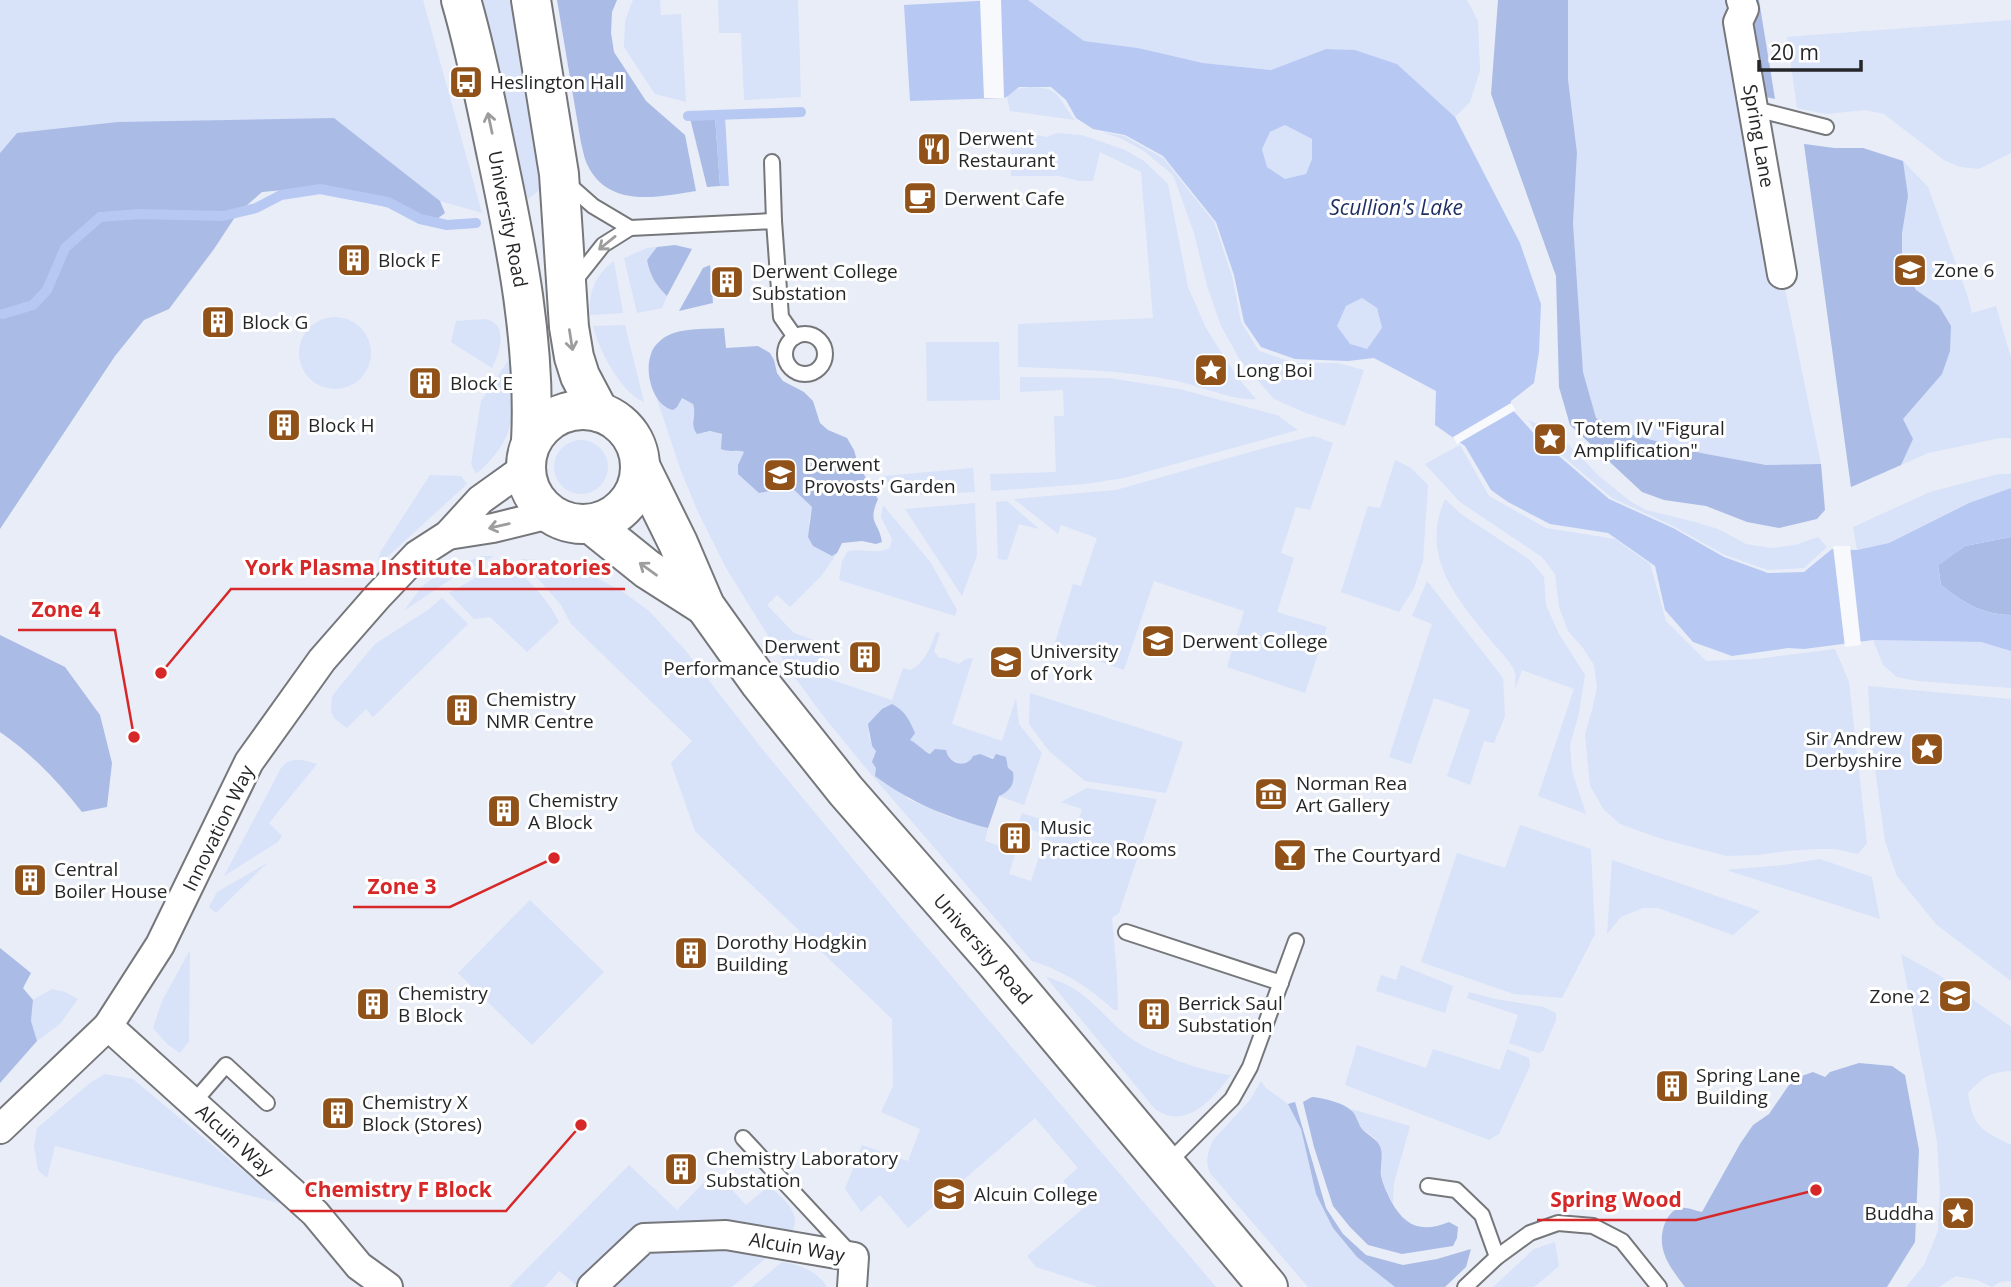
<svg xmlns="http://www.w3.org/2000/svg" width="2011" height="1287" viewBox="0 0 2011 1287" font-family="'Open Sans',sans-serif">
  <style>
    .built { fill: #e8edf8 }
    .green { fill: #d8e2f9 }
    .forest { fill: #aabbe5 }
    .water { fill: #b7c8f3; fill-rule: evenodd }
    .pier { fill: #f7f9fd }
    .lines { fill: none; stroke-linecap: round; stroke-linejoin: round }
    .stream { stroke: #b7c8f3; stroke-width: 10 }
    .lane-casing { stroke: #76777b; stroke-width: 18 }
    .street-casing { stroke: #76777b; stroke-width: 32 }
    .secondary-casing { stroke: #76777b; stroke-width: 42 }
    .lane { stroke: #fff; stroke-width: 14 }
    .street { stroke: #fff; stroke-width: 28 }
    .secondary { stroke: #fff; stroke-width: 38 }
    .oneway { stroke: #9d9d9e }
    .labels { text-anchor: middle; stroke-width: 6; stroke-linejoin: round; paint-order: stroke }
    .poi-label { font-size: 19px; fill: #252628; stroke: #fff; text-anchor: start }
    .street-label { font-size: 19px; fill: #252628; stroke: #fff }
    .water-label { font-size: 21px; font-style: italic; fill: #1f2f62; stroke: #fff }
    .leader { fill: none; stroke: #d62828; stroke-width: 2.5 }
    .callout-dot { fill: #d62828; stroke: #fff; stroke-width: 2.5 }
    .callout-label { font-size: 21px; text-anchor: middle; font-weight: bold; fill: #d62828; stroke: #fff; stroke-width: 6; stroke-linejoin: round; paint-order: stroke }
  </style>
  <rect width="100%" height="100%" fill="#f7f9fd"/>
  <rect class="built" x="0" y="0" width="2011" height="1287"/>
  <g class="green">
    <polygon points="0,0 423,0 482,213 440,201 334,118 17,133 0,153"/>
    <polygon points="478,0 518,0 526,40 541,189 524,202"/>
    <polygon points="633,0 660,0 661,15 681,14 686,102 655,94 624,47 625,21"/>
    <polygon points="718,0 798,0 801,97 744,100 741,33 719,33"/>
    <polygon points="1028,0 1467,0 1478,21 1480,71 1470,102 1455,117 1397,64 1355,50 1326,49 1271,70 1203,63 1138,48 1084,41"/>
    <polygon points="1568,0 1741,0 1782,274 1821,464 1766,465 1701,453 1633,435 1596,418 1583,372 1573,223 1577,153 1568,79"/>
    <polygon points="2011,20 2011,153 1979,169 1960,167 1944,160 1884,114 1866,110 1826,114 1797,108 1787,37"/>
    <path d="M1029 87C1062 87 1057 98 1075 120L1010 111 1007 96 1017 89Z"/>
    <polygon points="1285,125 1312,139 1312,159 1306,174 1285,179 1267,167 1262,149 1270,132"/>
    <path d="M1010 129 1046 137 1057 133 1082 135 1125 150 1144 161 1168 184 1188 287 1206 328 1237 377 1256 399C1234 401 1200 386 1177 381 1124 370 1072 369 1018 367V324L1153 318 1141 172 1100 152 1093 181H1079L1059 176H1011Z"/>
    <polygon points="1102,132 1124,136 1163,158 1214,222 1232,276 1241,322 1259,351 1295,363 1338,363 1364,370 1345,426 1306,413 1274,399 1240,360 1221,326 1207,286 1194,233 1173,175 1144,151 1120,138"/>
    <polygon points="1804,144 1834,148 1863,148 1903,161 1928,187 1967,294 1972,313 1996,306 2011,358 2011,438 2000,438 1928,453 1851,487"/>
    <path d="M657 247 647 260C650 276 656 285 667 296L662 308 637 313 624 258 647 248Z"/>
    <path d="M614 261 623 313 590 315C588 292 596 274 614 261Z"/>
    <polygon points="1362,298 1377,308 1382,329 1367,349 1350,345 1337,326 1346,306"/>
    <circle cx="335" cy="353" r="36"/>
    <path d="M485 319C509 323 500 353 492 368L451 342 456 321Z"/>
    <path d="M625 325 644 402C621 393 599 350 593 326Z"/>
    <polygon points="926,342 999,342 1000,400 927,401"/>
    <path d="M510 358C516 409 518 438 476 474L471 464 481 401Z"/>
    <polygon points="1020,377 1109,378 1179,389 1277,415 1298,430 1124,478 1085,484 991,491 990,474 1056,472 1054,416 1064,416 1063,390 1020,392"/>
    <path d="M682 398 693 404 695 409 692 419 704 433C723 427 729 446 744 452L738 465 791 487 812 507 809 521 813 546 832 556 837 553 822 575 790 607 777 595 767 605 794 633 827 645 817 675 892 700 903 668 910 670C925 664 931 646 936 632L940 633 934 651 939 658H944L959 664 966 659 973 658 952 724 1002 741 1016 698 1019 724 1042 753 1024 805 999 796 1008 768 1006 757C992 759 985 754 973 756 964 772 956 760 946 756 941 754 935 755 930 753 922 751 919 744 912 742 898 738 883 736 868 733L872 746 876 751 873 757 908 799 949 817 988 828 985 841 1016 851 1009 874 1031 881 1046 835 1018 825 1022 813 1075 831 1082 809 1061 802 1087 788 1157 799 1119 913 1112 918 1117 976 1118 1010H1114C1087 986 1066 972 1032 961L864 766 821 713 788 668 726 568 698 512 681 471 657 399 665 408Z"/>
    <polygon points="1528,420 1544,426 1562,438 1599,476 1630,501 1646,510 1695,522 1718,529 1746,544 1771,548 1795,545 1818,537 1827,547 1804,568 1768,570 1725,555 1673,526 1612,498 1539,436"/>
    <polygon points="1314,436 1333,443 1310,510 1296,507 1281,553 1294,558 1277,612 1327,627 1305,693 1227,667 1244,611 1154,581 1124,670 1054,646 1073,584 1081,586 1097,538 1061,525 1058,534 1014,499 1116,490 1268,447"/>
    <circle cx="581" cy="467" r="27"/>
    <polygon points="1460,445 1489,496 1546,528 1615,539 1650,564 1666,621 1706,661 1757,659 1835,649 1849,682 1867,843 1858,854 1835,849 1815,849 1787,851 1758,855 1726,856 1659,838 1620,824 1604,810 1590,786 1585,734 1592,710 1597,687 1594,665 1583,648 1568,631 1559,607 1555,574 1542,557 1460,502 1425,464"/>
    <polygon points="1395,460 1411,468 1428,485 1423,561 1414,588 1399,612 1341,592 1368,506 1380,508"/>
    <polygon points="973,468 975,492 897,496 884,476"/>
    <polygon points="1998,474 2011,474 2011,488 1969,503 1889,543 1857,550 1853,527 1930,492"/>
    <polygon points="430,475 461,476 467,484 386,558 378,560 381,551"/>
    <path d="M1445 499 1461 514 1530 560 1544 577 1546 605 1559 634 1585 675 1579 713 1570 745 1572 771 1586 814 1538 796 1574 689 1522 670 1515 689C1515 684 1516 677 1515 673 1514 665 1499 650 1493 643 1458 600 1419 558 1445 499Z"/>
    <polygon points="1007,501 1039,529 1019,524 1007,560 998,559 996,502"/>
    <polygon points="975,503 977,555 962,596 905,509"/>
    <path d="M883 505 931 563 957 610 955 616 839 580 842 561 848 551C863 548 877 555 890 548L892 539 881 517Z"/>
    <path d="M482 556H494L451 579 405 610C410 602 416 594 422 587 437 572 462 563 482 556Z"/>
    <polygon points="521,559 536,560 597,578 623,592 649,611 686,651 763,750 901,917 1216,1287 1098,1287 1036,1267 1027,1256 1085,1207 1063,1181 1078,1168 1035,1118 908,1228 880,1195 861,1212 845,1189 862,1145 908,1161 920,1129 881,1112 893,1086 892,1019 695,831 671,763 692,741 571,624 561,605"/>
    <path d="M504 565C524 570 550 603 559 622L527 652 490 617 474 619 449 593 493 568Z"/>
    <polygon points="1427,581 1503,678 1505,716 1494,743 1484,741 1470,785 1447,776 1470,710 1434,698 1411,764 1389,757 1432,624 1412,616"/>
    <polygon points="442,598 468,624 373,717 366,709 347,728 334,718 331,712 332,697 336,691 375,644 428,610"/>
    <polygon points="1873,640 1981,642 2011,651 2011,688 1917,681 1897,677 1883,665"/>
    <polygon points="1868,686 2011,699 2011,981 1937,925 1897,876 1885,841 1871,740"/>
    <polygon points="1030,693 1183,742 1166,793 1085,781 1049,751 1029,724"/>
    <polygon points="294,760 302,760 317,764 269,823 282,836 278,842 224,876 281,768 287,762"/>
    <polygon points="1520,825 1591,849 1595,934 1562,998 1514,994 1421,962 1457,853 1505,868"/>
    <polygon points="1820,859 1872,877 1880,919 1726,870 1783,865"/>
    <polygon points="1612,860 1760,911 1733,935 1658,908 1643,908 1621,917 1607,934"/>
    <polygon points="267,863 216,913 209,907 217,892"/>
    <polygon points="530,900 604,972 532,1045 458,973"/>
    <polygon points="190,950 189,1041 180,1053 167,1044 153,1028 162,1001"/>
    <path d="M1901 954 1939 975 2011 1027V1071C1989 1072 1982 1078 1968 1093 1973 1128 1982 1130 2011 1145V1281L2000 1282 1992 1287 1977 1280 1956 1276 1939 1287H1906L1924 1265 1938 1231 1940 1191 1937 1141Z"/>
    <polygon points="1401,965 1453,986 1445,1013 1376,991 1381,975 1396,980"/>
    <path d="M1046 977C1087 988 1098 1013 1129 1037 1149 1052 1206 1073 1231 1075 1212 1099 1187 1131 1155 1109Z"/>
    <polygon points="52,989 65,992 78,999 60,1024 37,1041 31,1021 33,1000"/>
    <polygon points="1469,992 1495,999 1544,1007 1556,1013 1556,1020 1543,1051 1538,1053 1509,1043 1518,1015 1467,998"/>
    <polygon points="1357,1045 1426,1068 1433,1049 1500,1070 1507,1049 1529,1058 1530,1066 1499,1134 1489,1140 1345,1085"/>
    <polygon points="105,1074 133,1079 283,1204 55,1146 47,1178 38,1170 34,1146 37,1128 90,1083"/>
    <path d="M1261 1081 1266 1088 1288 1104 1294 1114 1301 1129 1316 1194 1357 1257 1395 1287H1308L1211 1174C1204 1163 1208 1150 1214 1139L1250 1100Z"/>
    <polygon points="1351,1109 1410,1126 1394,1183 1393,1203 1384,1186 1381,1175 1382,1150 1375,1138 1362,1129"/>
    <path d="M629 1165 677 1210 715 1171 746 1205 769 1186C782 1198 801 1211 793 1230L787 1233 691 1221 657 1225 579 1287 559 1271 545 1287H509Z"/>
    <polygon points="1555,1242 1559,1266 1534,1287 1493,1287 1534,1249"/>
    <polygon points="671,1245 733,1250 766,1258 732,1287 605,1287 646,1252"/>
    <path d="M782 1262C801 1265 817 1271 827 1287H752Z"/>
  </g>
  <g class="forest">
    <path d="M557 0H617L612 12 611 33 614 52 646 101 685 135 696 191C658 197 608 209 587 164 584 158 583 150 581 143Z"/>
    <polygon points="1498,0 1568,0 1568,79 1577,153 1573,223 1583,372 1596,418 1633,435 1701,453 1766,465 1821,464 1825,510 1817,519 1779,528 1747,522 1706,506 1664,500 1642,492 1570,425 1559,387 1556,276 1491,94"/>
    <polygon points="1745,0 1759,0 1775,99 1766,97"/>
    <polygon points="715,116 720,186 707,187 690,118"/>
    <polygon points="334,118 440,201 445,213 437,219 306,188 262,192 237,214 214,249 169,309 144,320 115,356 0,529 0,153 17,133 118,122"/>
    <polygon points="1804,144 1834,148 1863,148 1903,161 1908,196 1902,233 1902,254 1906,273 1916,290 1939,306 1951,326 1950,351 1942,374 1903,419 1913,439 1901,465 1851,487"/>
    <path d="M675 245 692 249 667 296C656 285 650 276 647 260L657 247Z"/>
    <polygon points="710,265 713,303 679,311 703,268"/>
    <path d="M724 328 726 348 758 346 770 353 774 360 777 373 783 381 804 392 813 401 820 423 828 430 847 438 854 450 858 464 878 499C867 524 879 521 882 542L876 544 862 541 842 543 837 553 832 556 813 546 808 537 812 507 791 487 759 493 738 474V465L744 452C736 449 732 453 721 449L722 434 710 431 697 434C689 424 697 415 693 404L682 398 677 407 673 410C653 406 644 372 651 354 653 346 662 338 669 335 683 328 709 329 724 328Z"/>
    <path d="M2011 537V615C1981 614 1964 603 1941 585L1938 565 1965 546Z"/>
    <path d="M0 635 65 667 100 715 112 763 107 807 82 812C58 781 32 754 0 732Z"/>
    <path d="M892 704C905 711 909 719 915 733L910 740C918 744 922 750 930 754L935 749 946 750C948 763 966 770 973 756L980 754 993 759 996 754 1006 757 1008 768 1013 772C1015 784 1010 791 999 796L988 828C946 817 910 802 875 776L876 768 872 762 876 751 872 746 868 724 882 709Z"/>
    <polygon points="0,948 31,973 23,988 33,1000 31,1021 37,1041 0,1083"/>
    <path d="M1859 1063 1892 1066 1905 1075 1919 1150 1915 1242 1887 1287H1685C1670 1267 1655 1249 1665 1223 1668 1216 1673 1209 1681 1208 1687 1207 1696 1211 1702 1212L1740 1144 1753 1125 1769 1114 1793 1079 1813 1072 1825 1077 1830 1072Z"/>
    <path d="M1312 1097C1324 1098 1344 1103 1352 1111 1357 1116 1358 1125 1363 1130 1370 1137 1378 1139 1381 1149 1383 1157 1380 1168 1381 1176 1383 1185 1387 1193 1391 1201 1405 1227 1422 1233 1449 1222L1458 1227 1457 1238 1453 1246 1402 1254 1368 1245 1350 1227 1333 1206 1314 1147 1303 1102Z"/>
    <polygon points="1295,1102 1326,1208 1343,1234 1366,1255 1403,1265 1437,1259 1471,1249 1466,1267 1445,1287 1395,1287 1357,1257 1333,1228 1316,1194 1301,1129 1288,1104"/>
  </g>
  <g class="water">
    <path d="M996 0H1028L1084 41 1138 48 1203 63 1271 70 1326 49 1355 50 1397 64 1455 117 1520 243 1541 304 1539 352 1534 383 1511 401V408L1538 438 1609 499 1673 528 1724 557 1768 573 1804 572 1832 549 1857 550 1889 543 1969 503 2011 488V537L1965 546 1938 566 1941 585C1964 603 1981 614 2011 615V651L1981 642 1873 640 1804 649 1788 648 1732 656 1693 642 1665 610 1655 566 1608 533 1550 524 1508 502 1491 490 1465 446 1435 425 1436 391 1374 358 1348 361 1295 359 1261 347 1244 322 1234 275 1216 222 1163 156 1125 135 1093 129 1076 118 1066 100 1051 87H1019L1008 96 1004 98 910 101 904 5ZM1285 125 1312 139V159L1306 174 1285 179 1267 167 1262 149 1270 132ZM1362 298 1377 308 1382 328 1367 349 1350 344 1337 326 1346 306Z"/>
    <polygon points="715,116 725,116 729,186 720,186"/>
  </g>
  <g class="pier">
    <polygon points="980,0 1001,0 1004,98 984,98"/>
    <polygon points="1511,403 1516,410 1457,444 1453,437"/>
    <polygon points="1833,546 1850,546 1861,645 1845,647"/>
  </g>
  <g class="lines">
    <g class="stream">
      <polyline points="688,116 801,112"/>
      <polyline points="3,314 33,305 47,290 65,248 100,217 140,214 223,216 256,208 281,195 320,189 388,202 420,219 447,225 476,223"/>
    </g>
    <g class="lane-casing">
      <g id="lane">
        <polyline points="1755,109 1826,127"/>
        <polyline points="772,162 774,221"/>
        <polyline points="567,183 593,206 630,228 603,245 573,283"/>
        <polyline points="630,228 774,221 781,317 795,337"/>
        <circle cx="805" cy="354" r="20"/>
        <polyline points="1126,932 1281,983"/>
        <polyline points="193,1103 226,1065 267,1103"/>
        <polyline points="743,1138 851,1254"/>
        <polyline points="1167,1164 1232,1099 1250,1067 1296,941"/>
        <polyline points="1428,1186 1456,1190 1482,1215 1497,1257"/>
        <polyline points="1465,1287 1497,1257 1530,1233 1558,1223 1593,1226 1622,1241 1659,1287"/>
      </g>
    </g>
    <g class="street-casing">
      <g id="street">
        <polyline points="1741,0 1744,9 1738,22 1782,274"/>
        <polyline points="448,535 493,528 550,514"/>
        <polyline points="108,1026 315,1213 359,1266 388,1287"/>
        <polyline points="0,1129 108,1026 160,945 249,762 322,660 378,596 417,555 448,535 480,500 526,467"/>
        <polyline points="592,1287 644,1238 726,1235 854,1257 852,1287"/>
      </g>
    </g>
    <g class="secondary-casing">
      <g id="secondary">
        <path d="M461 0C476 51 486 104 497 156 517 250 536 346 531 442"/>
        <polyline points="531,0 559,174 569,327 574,357 580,376 599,412"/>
        <circle cx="583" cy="467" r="57"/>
        <polyline points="641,468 678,543 705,606 760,683 846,791 994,960 1268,1287"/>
        <polyline points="591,524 647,569 705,606"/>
      </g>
    </g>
    <use href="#lane" class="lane"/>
    <use href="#street" class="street"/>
    <use href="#secondary" class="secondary"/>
  </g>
  <defs><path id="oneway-shaft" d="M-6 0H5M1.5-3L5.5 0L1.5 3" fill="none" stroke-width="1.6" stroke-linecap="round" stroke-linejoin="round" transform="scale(1.75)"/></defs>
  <g class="oneway">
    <use href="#oneway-shaft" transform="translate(490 123) rotate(-102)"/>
    <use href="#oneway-shaft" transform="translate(607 243) rotate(141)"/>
    <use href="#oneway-shaft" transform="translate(571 340) rotate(81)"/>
    <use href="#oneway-shaft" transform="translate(499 526) rotate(167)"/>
    <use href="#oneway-shaft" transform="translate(648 569) rotate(-144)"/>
  </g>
  <defs>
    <g id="bus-square" transform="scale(1.75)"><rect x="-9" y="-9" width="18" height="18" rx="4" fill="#91521a" stroke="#fff"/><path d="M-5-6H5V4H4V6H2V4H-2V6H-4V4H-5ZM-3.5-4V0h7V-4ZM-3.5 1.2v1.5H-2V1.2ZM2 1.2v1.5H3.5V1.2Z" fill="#fff"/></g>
    <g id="restaurant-square" transform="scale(1.75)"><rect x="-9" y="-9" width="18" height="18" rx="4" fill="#91521a" stroke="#fff"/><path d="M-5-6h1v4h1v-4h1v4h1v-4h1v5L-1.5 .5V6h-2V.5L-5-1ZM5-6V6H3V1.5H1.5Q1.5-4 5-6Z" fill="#fff"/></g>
    <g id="cafe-square" transform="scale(1.75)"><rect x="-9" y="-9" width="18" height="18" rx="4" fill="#91521a" stroke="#fff"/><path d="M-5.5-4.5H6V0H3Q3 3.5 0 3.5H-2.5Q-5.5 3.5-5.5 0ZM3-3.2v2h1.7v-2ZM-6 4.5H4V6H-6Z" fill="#fff"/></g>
    <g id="building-square" transform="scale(1.75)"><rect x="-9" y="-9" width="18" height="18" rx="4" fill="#91521a" stroke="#fff"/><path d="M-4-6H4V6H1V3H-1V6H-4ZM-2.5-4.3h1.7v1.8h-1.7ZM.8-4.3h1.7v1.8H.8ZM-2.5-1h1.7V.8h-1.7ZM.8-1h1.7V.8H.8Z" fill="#fff"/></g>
    <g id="university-square" transform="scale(1.75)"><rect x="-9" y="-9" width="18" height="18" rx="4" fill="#91521a" stroke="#fff"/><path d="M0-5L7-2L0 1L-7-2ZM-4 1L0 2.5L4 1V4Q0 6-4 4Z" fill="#fff"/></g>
    <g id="sight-square" transform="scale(1.75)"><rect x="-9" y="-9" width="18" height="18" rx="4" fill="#91521a" stroke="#fff"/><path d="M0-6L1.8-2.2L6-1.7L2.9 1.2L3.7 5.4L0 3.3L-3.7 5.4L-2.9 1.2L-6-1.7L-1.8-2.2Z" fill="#fff"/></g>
    <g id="museum-square" transform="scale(1.75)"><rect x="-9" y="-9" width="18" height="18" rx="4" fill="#91521a" stroke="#fff"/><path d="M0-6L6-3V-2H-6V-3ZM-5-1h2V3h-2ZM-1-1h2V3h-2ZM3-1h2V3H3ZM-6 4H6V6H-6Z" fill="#fff"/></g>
    <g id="bar-square" transform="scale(1.75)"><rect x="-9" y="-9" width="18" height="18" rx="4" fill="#91521a" stroke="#fff"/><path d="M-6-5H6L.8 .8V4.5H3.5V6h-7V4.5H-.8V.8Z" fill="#fff"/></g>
  </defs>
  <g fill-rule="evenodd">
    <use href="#bus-square" x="466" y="82"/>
    <use href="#restaurant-square" x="934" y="149"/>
    <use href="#cafe-square" x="920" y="198"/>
    <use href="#building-square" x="354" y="260"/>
    <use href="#university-square" x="1910" y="270"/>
    <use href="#building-square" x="727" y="282"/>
    <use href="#building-square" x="218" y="322"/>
    <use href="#sight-square" x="1211" y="370"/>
    <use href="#building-square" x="425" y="383"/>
    <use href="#building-square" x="284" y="425"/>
    <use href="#sight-square" x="1550" y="439"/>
    <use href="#university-square" x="780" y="475"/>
    <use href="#university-square" x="1158" y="641"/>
    <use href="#building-square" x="865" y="657"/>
    <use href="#university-square" x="1006" y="662"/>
    <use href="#building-square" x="462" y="710"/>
    <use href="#sight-square" x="1927" y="749"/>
    <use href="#museum-square" x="1271" y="794"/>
    <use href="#building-square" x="504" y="811"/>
    <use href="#building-square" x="1015" y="838"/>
    <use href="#bar-square" x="1290" y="855"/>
    <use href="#building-square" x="30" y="880"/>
    <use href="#building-square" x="691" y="953"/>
    <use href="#university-square" x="1955" y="996"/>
    <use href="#building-square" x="373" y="1004"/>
    <use href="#building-square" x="1154" y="1014"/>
    <use href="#building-square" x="1672" y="1086"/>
    <use href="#building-square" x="338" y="1113"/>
    <use href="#building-square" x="681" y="1169"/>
    <use href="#university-square" x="949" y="1194"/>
    <use href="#sight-square" x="1958" y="1213"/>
  </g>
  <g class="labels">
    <g class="poi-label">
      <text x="490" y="89">Heslington Hall</text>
      <text x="958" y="145">Derwent<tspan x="958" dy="22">Restaurant</tspan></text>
      <text x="944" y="205">Derwent Cafe</text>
      <text x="378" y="267">Block F</text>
      <text x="1934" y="277">Zone 6</text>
      <text x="752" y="278">Derwent College<tspan x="752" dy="22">Substation</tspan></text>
      <text x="242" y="329">Block G</text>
      <text x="1236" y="377">Long Boi</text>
      <text x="450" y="390">Block E</text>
      <text x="308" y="432">Block H</text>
      <text x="1574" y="435">Totem IV "Figural<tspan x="1574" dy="22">Amplification"</tspan></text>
      <text x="804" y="471">Derwent<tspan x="804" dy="22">Provosts' Garden</tspan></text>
      <text x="1182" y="648">Derwent College</text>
      <text x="840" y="653" text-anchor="end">Derwent<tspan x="840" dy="22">Performance Studio</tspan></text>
      <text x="1030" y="658">University<tspan x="1030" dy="22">of York</tspan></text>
      <text x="486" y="706">Chemistry<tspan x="486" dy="22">NMR Centre</tspan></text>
      <text x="1902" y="745" text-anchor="end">Sir Andrew<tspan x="1902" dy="22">Derbyshire</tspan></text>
      <text x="1296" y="790">Norman Rea<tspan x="1296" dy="22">Art Gallery</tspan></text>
      <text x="528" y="807">Chemistry<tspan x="528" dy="22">A Block</tspan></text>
      <text x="1040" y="834">Music<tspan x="1040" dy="22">Practice Rooms</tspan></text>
      <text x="1314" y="862">The Courtyard</text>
      <text x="54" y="876">Central<tspan x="54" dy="22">Boiler House</tspan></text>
      <text x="716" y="949">Dorothy Hodgkin<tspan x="716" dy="22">Building</tspan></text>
      <text x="398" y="1000">Chemistry<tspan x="398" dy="22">B Block</tspan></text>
      <text x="1930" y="1003" text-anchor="end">Zone 2</text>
      <text x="1178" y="1010">Berrick Saul<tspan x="1178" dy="22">Substation</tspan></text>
      <text x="1696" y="1082">Spring Lane<tspan x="1696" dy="22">Building</tspan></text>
      <text x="362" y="1109">Chemistry X<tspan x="362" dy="22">Block (Stores)</tspan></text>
      <text x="706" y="1165">Chemistry Laboratory<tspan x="706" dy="22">Substation</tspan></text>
      <text x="974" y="1201">Alcuin College</text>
      <text x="1934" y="1220" text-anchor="end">Buddha</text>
    </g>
    <g class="street-label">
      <text transform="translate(1759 136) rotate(80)" y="7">Spring Lane</text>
      <text transform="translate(508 219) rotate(79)" y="7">University Road</text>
      <text transform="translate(218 828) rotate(-64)" y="7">Innovation Way</text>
      <text transform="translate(983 949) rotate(49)" y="7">University Road</text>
      <text transform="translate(235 1140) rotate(42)" y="7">Alcuin Way</text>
      <text transform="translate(797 1247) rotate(10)" y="7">Alcuin Way</text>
    </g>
    <g class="water-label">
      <text x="1396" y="215">Scullion's Lake</text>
    </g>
  </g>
  <path class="leader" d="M161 673L231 589H625M134 737L115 630H18M554 858L450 907H353M581 1125L506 1211H290M1816 1190L1696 1220H1537"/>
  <g class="callout-dot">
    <circle cx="161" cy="673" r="7"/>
    <circle cx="134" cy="737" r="7"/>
    <circle cx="554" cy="858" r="7"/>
    <circle cx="581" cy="1125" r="7"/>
    <circle cx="1816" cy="1190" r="7"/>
  </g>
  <g class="callout-label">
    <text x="428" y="575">York Plasma Institute Laboratories</text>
    <text x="66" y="617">Zone 4</text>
    <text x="402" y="894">Zone 3</text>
    <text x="398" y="1197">Chemistry F Block</text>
    <text x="1616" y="1207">Spring Wood</text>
  </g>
  <path d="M1759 60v10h102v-10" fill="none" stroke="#252628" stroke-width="3.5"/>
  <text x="1770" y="60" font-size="21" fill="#252628" stroke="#ffffff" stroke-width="5" paint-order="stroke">20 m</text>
</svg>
